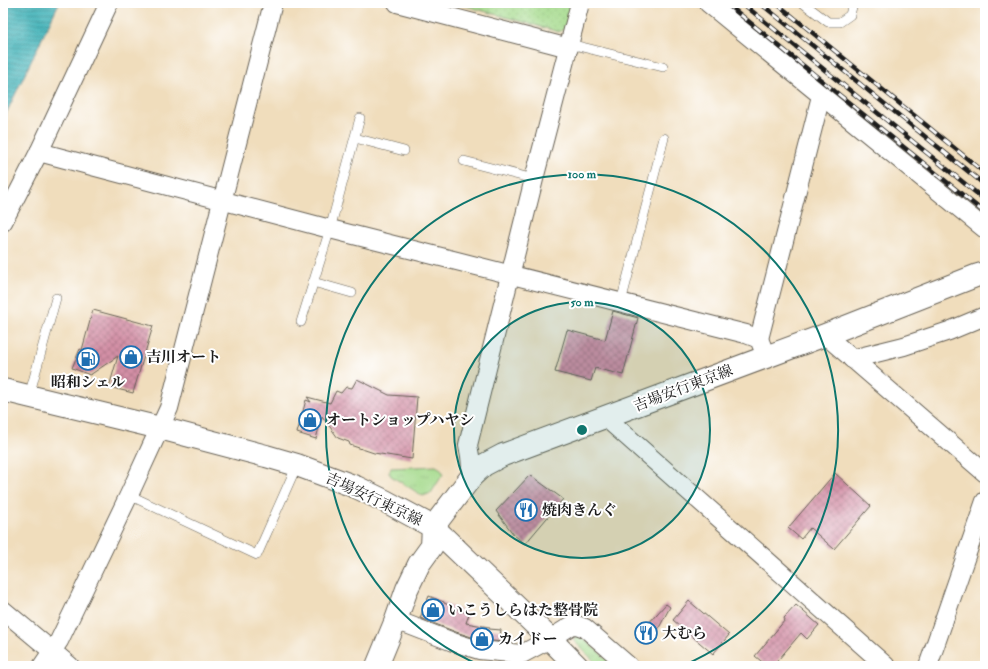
<svg xmlns="http://www.w3.org/2000/svg" width="988" height="669" viewBox="0 0 988 669" font-family="'IM FELL Double Pica','Noto Serif JP',serif">
  <style>
    .grass { fill: url(#grass-tufts); stroke: #607a52 }
    .park { fill: url(#park-dots); stroke: #607a52 }
    .water { fill: url(#water-rules); stroke: #2e676a }
    .building { fill: url(#building-cross-hatch) }
    .lines { fill: none; stroke-linecap: round; stroke-linejoin: round }
    .lane-casing { stroke: #666054; stroke-width: 10 }
    .street-casing { stroke: #666054; stroke-width: 20 }
    .secondary-casing { stroke: #666054; stroke-width: 24 }
    .lane { stroke: #fff; stroke-width: 9 }
    .street { stroke: #fff; stroke-width: 18 }
    .secondary { stroke: #fff; stroke-width: 22 }
    .rail-casing { stroke: #1c1c1c; stroke-width: 4.5 }
    .rail { stroke: #fff; stroke-width: 3; stroke-dasharray: 9; stroke-linecap: butt }
    .ring { fill: none; stroke: #0f766e; stroke-width: 2 }
    .labels { text-anchor: middle; stroke-width: 4; stroke-linejoin: round; paint-order: stroke }
    .poi-label { font-size: 15px; font-weight: bold; fill: #1c1c1c; stroke: #fff; text-anchor: start }
    .street-label { font-size: 15px; fill: #1c1c1c; stroke: #fff }
    .centre { fill: #0f766e; stroke: #fff; stroke-width: 2 }
    .ring-label { font-size: 12px; text-anchor: middle; font-weight: bold; fill: #0f766e; stroke: #fff; stroke-width: 4; stroke-linejoin: round; paint-order: stroke }
  </style>
  <defs>
    <pattern id="grass-tufts" width="24" height="20" patternUnits="userSpaceOnUse"><rect width="24" height="20" fill="#a3d989"/><path d="M3 7l-1-3M5 7V3M7 7l1-3M15 17l-1-3M17 17v-4M19 17l1-3" fill="none" stroke="#8cba76"/></pattern>
    <pattern id="park-dots" width="8" height="8" patternUnits="userSpaceOnUse"><rect width="8" height="8" fill="#a3d989"/><path d="M2 2h.1M6 6h.1" fill="none" stroke="#8cba76" stroke-width="1.8" stroke-linecap="round"/></pattern>
    <pattern id="water-rules" width="6" height="5" patternUnits="userSpaceOnUse"><rect width="6" height="5" fill="#41b2b8"/><path d="M0 2.5h6" fill="none" stroke="#369095"/></pattern>
    <pattern id="building-cross-hatch" width="8" height="8" patternUnits="userSpaceOnUse"><rect width="8" height="8" fill="#d38fa6"/><path d="M0 0l8 8M0 8l8-8" fill="none" stroke="#aa7486"/></pattern>
  </defs>
  <rect width="100%" height="100%" fill="#fff"/>
  <filter id="ink" filterUnits="userSpaceOnUse"><feTurbulence type="fractalNoise" baseFrequency=".025" numOctaves="2"/><feDisplacementMap in="SourceGraphic" scale="8" xChannelSelector="R" yChannelSelector="G"/><feConvolveMatrix kernelMatrix="1 2 1 2 8 2 1 2 1" color-interpolation-filters="sRGB"/></filter>
  <filter id="wash" filterUnits="userSpaceOnUse"><feTurbulence type="fractalNoise" baseFrequency=".012" numOctaves="4" result="noise"/><feDisplacementMap in="SourceGraphic" scale="16" xChannelSelector="R" yChannelSelector="G"/><feGaussianBlur stdDeviation="0.9" result="paint"/><feColorMatrix in="noise" values="0 0 0 0 0 0 0 0 0 0 0 0 0 0 0 0 0 1.4 0 .05"/><feComposite in="paint" operator="in"/></filter>
  <g filter="url(#wash)">
    <rect width="100%" height="100%" fill="#f0ddbc"/>
    <g class="grass">
      <polygon points="436,466 441,469 443,474 431,493 423,496 391,476 389,472 391,468"/>
      <polygon points="575,635 579,635 615,666 599,666 574,641"/>
    </g>
    <polygon class="park" points="455,3 574,3 568,27 559,32"/>
    <polygon class="water" points="3,3 59,3 3,120"/>
    <g id="blocks">
      <g class="building">
        <polygon points="93,310 153,326 133,393 109,387 118,356 90,375 72,368 80,349 82,350"/>
        <polygon points="613,311 638,318 623,375 595,368 591,381 555,372 567,330 605,340"/>
        <polygon points="357,379 389,395 417,397 412,459 374,453 350,445 349,442 338,438 322,416 316,439 297,433 306,400 311,402 307,397 330,403 336,391 341,393 346,387 352,388"/>
        <polygon points="835,473 871,506 834,549 810,528 801,539 788,528"/>
        <polygon points="530,475 563,499 525,544 514,535 496,511"/>
        <polygon points="429,596 444,602 444,603 469,614 466,623 489,627 489,629 501,630 500,637 505,638 504,642 481,640 456,632 420,618"/>
        <polygon points="689,601 729,635 713,654 673,620"/>
        <polygon points="666,604 670,607 652,641 637,636"/>
        <polygon points="796,605 819,625 807,639 801,633 773,666 767,666 755,656 785,620 784,618"/>
      </g>
    </g>
  </g>
  <g filter="url(#ink)">
    <use href="#blocks" fill-opacity="0" stroke="#666054" stroke-width="1"/>
    <g class="lines">
      <g class="lane-casing">
        <g id="lane">
          <polyline points="803,3 828,22 840,22 850,15 853,3"/>
          <polyline points="570,44 663,67"/>
          <polyline points="355,138 404,151"/>
          <polyline points="464,161 534,179"/>
          <polyline points="313,282 352,293"/>
          <polyline points="621,302 664,138"/>
          <polyline points="301,322 330,229 360,118"/>
          <polyline points="29,396 56,298"/>
          <polyline points="129,495 257,555 297,465"/>
        </g>
      </g>
      <g class="street-casing">
        <g id="street">
          <polyline points="397,3 569,48"/>
          <polyline points="708,3 985,229"/>
          <polyline points="39,152 330,229 746,334 759,339 766,356"/>
          <polyline points="3,222 39,152 109,3"/>
          <polyline points="825,335 985,473"/>
          <polyline points="759,339 821,96"/>
          <polyline points="852,359 904,346 949,331 985,316"/>
          <polyline points="605,417 886,666"/>
          <polyline points="472,476 470,456 468,445 534,179 580,3"/>
          <polyline points="3,610 70,666"/>
          <polyline points="396,620 453,642 479,650 522,654 550,639 574,624 585,628 629,666"/>
          <polyline points="42,666 59,641 129,495 169,408 273,3"/>
          <polyline points="928,666 985,501"/>
        </g>
      </g>
      <g class="secondary-casing">
        <g id="secondary">
          <polyline points="3,390 160,428 266,456 297,465 356,487 385,501 433,527 550,639 577,666"/>
          <polyline points="433,527 472,476 484,465 503,455 825,335 978,275 985,273"/>
          <polyline points="377,666 396,620 407,589 419,564 432,546 433,527"/>
        </g>
      </g>
      <use href="#lane" class="lane"/>
      <use href="#street" class="street"/>
      <use href="#secondary" class="secondary"/>
      <g class="rail-casing">
        <g id="rail">
          <polyline points="726,3 985,213"/>
          <polyline points="742,3 985,200"/>
          <polyline points="760,3 985,185"/>
          <polyline points="776,3 985,173"/>
        </g>
      </g>
      <use href="#rail" class="rail"/>
    </g>
  </g>
  <circle cx="582" cy="430" r="128" fill="#0f766e" fill-opacity=".12"/>
  <g class="ring">
    <circle cx="582" cy="430" r="128"/>
    <path d="M482 666A256 256 0 1 1 682 666"/>
  </g>
  <defs>
    <g id="shop-ring" transform="scale(1.15)"><circle r="9.5" fill="#fff" stroke="#1f6fb2" stroke-width="1.5"/><path d="M-5-2.5h2.3a2.7 3.5 0 0 1 5.4 0H5L5.5 6h-11ZM-1.5-2.5h3a1.5 2.3 0 0 0-3 0Z" fill="#1f6fb2"/></g>
    <g id="fuel-ring" transform="scale(1.15)"><circle r="9.5" fill="#fff" stroke="#1f6fb2" stroke-width="1.5"/><path d="M-5.5-6h7V0h2V4h1.3V-2.5L3-4.5l.8-.8L6-3V5H2.5V1h-1V6h-7ZM-4.2-4.7v3.2H.2V-4.7Z" fill="#1f6fb2"/></g>
    <g id="restaurant-ring" transform="scale(1.15)"><circle r="9.5" fill="#fff" stroke="#1f6fb2" stroke-width="1.5"/><path d="M-5-6h1v4h1v-4h1v4h1v-4h1v5L-1.5 .5V6h-2V.5L-5-1ZM5-6V6H3V1.5H1.5Q1.5-4 5-6Z" fill="#1f6fb2"/></g>
  </defs>
  <g fill-rule="evenodd">
    <use href="#shop-ring" x="131" y="357"/>
    <use href="#fuel-ring" x="88" y="359"/>
    <use href="#shop-ring" x="310" y="420"/>
    <use href="#restaurant-ring" x="526" y="510"/>
    <use href="#shop-ring" x="433" y="610"/>
    <use href="#restaurant-ring" x="646" y="633"/>
    <use href="#shop-ring" x="482" y="639"/>
  </g>
  <g class="labels">
    <g class="poi-label">
      <text x="146" y="362">吉川オート</text>
      <text x="88" y="387" text-anchor="middle">昭和シェル</text>
      <text x="326" y="425">オートショップハヤシ</text>
      <text x="542" y="515">焼肉きんぐ</text>
      <text x="448" y="615">いこうしらはた整骨院</text>
      <text x="662" y="638">大むら</text>
      <text x="498" y="644">カイドー</text>
    </g>
    <g class="street-label">
      <text transform="translate(683 388) rotate(-21)" y="5">吉場安行東京線</text>
      <text transform="translate(374 499) rotate(25)" y="5">吉場安行東京線</text>
    </g>
  </g>
  <circle cx="582" cy="430" r="6" class="centre"/>
  <g class="ring-label">
    <text x="582" y="178">100 m</text>
    <text x="582" y="306">50 m</text>
  </g>
  <rect width="988" height="669" fill="none" stroke="#fff" stroke-width="16"/>
</svg>
